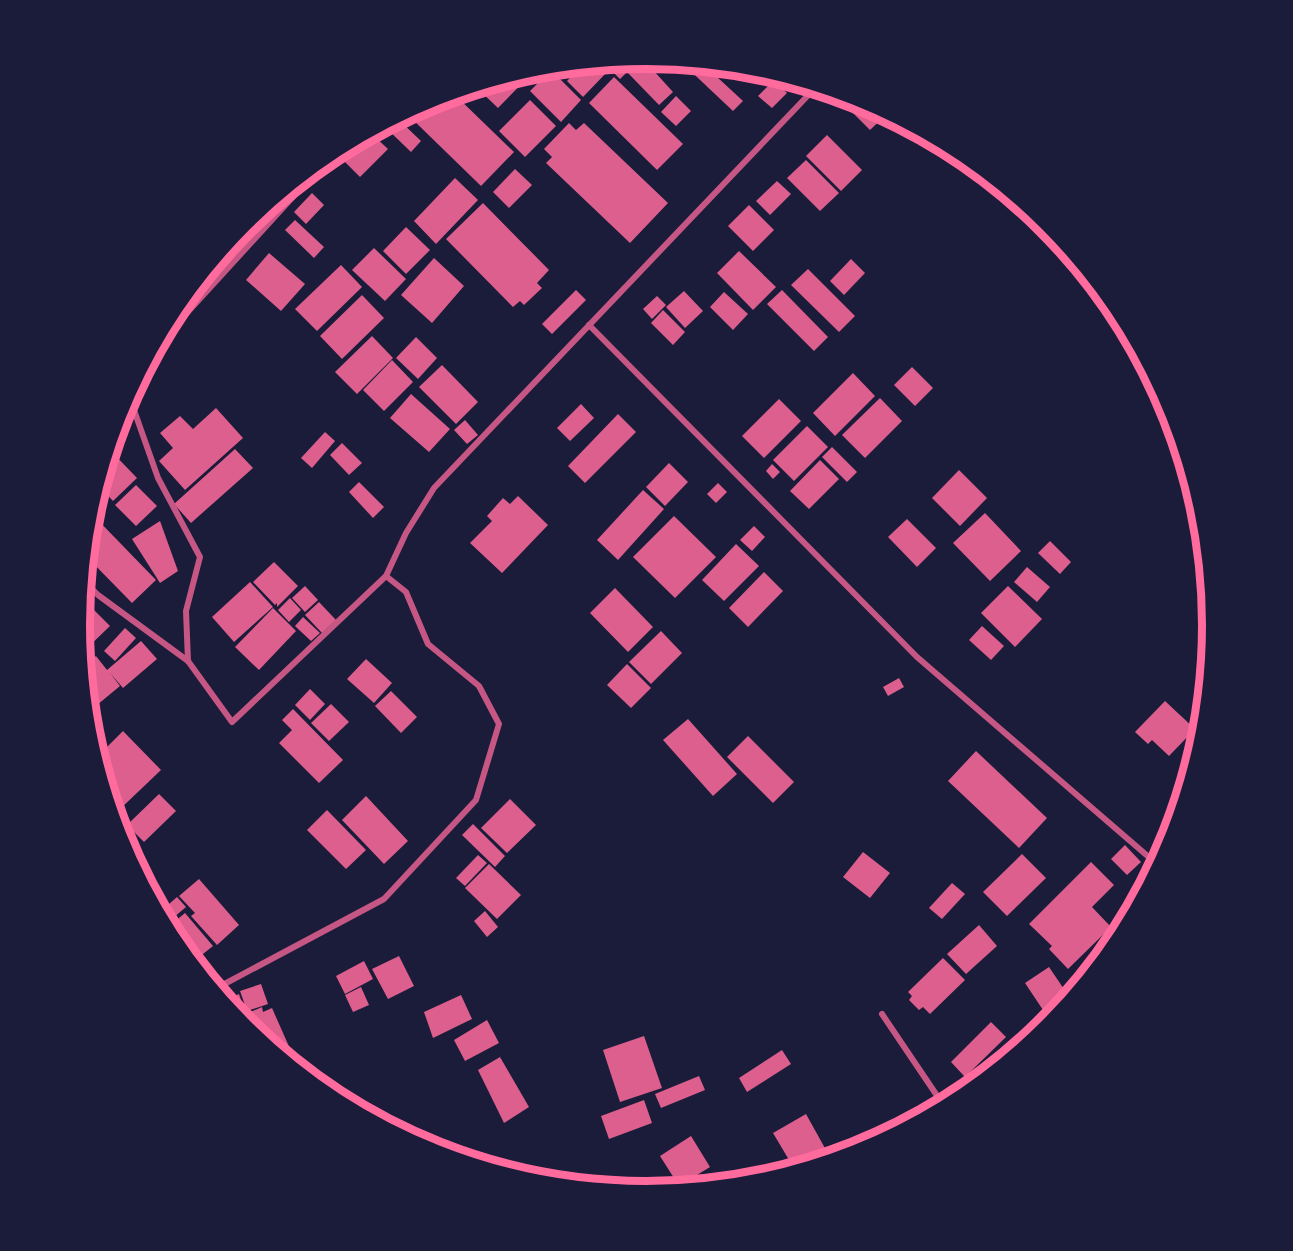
<svg xmlns="http://www.w3.org/2000/svg" width="1293" height="1251" viewBox="0 0 1293 1251" font-family="Commissioner,sans-serif">
  <style>
    .building { fill: #dd5f8e }
    .lines { fill: none; stroke-linecap: round; stroke-linejoin: round }
    .minor { stroke: #c65784; stroke-width: 6 }
    .rim { fill: none; stroke: #ff6b9d; stroke-width: 8 }
  </style>
  <rect width="100%" height="100%" fill="#1b1b3a"/>
  <g class="building">
    <polygon points="643,59 673,92 659,105 627,72 620,79 614,73 628,60"/>
    <polygon points="681,62 703,64 743,101 733,111"/>
    <polygon points="600,63 608,71 583,97 567,81 582,65"/>
    <polygon points="535,70 498,108 476,87 492,83"/>
    <polygon points="551,70 581,100 561,122 530,91"/>
    <polygon points="614,77 683,144 657,170 589,103"/>
    <polygon points="774,80 787,93 772,108 758,96"/>
    <polygon points="454,94 514,152 481,186 407,114 430,102"/>
    <polygon points="676,96 691,111 676,126 661,112"/>
    <polygon points="847,97 864,102 887,114 870,130 842,102"/>
    <polygon points="530,100 556,126 525,157 499,131"/>
    <polygon points="398,119 421,141 411,152 384,126"/>
    <polygon points="569,123 576,130 584,123 668,203 630,243 546,163 552,157 544,149"/>
    <polygon points="373,135 388,149 360,177 345,162"/>
    <polygon points="827,135 862,170 841,191 806,156"/>
    <polygon points="806,160 839,193 820,211 787,178"/>
    <polygon points="515,169 532,185 509,208 493,192"/>
    <polygon points="455,178 478,200 436,244 414,221"/>
    <polygon points="777,181 791,194 770,215 756,201"/>
    <polygon points="312,193 324,205 306,224 294,212"/>
    <polygon points="483,203 549,270 537,283 542,288 524,305 520,301 513,307 446,239"/>
    <polygon points="749,205 774,230 753,251 728,226"/>
    <polygon points="295,220 324,247 314,258 285,230"/>
    <polygon points="406,227 430,250 406,274 383,251"/>
    <polygon points="374,248 406,279 385,301 352,270"/>
    <polygon points="739,251 776,287 753,310 717,273"/>
    <polygon points="269,253 305,284 281,311 246,280"/>
    <polygon points="434,258 464,286 432,323 401,295"/>
    <polygon points="851,259 865,273 844,295 830,281"/>
    <polygon points="341,265 362,287 317,331 295,309"/>
    <polygon points="808,269 855,316 839,332 791,285"/>
    <polygon points="576,290 586,300 552,334 542,324"/>
    <polygon points="782,290 828,337 814,351 767,304"/>
    <polygon points="684,291 703,311 685,328 666,307"/>
    <polygon points="724,292 748,314 733,330 710,307"/>
    <polygon points="362,295 384,318 342,359 320,336"/>
    <polygon points="657,296 666,305 652,319 643,309"/>
    <polygon points="663,310 685,332 673,345 651,323"/>
    <polygon points="372,336 393,358 357,394 335,372"/>
    <polygon points="416,337 437,358 418,379 396,358"/>
    <polygon points="392,360 413,382 384,411 363,390"/>
    <polygon points="442,365 478,402 456,424 419,387"/>
    <polygon points="912,367 933,388 915,406 894,385"/>
    <polygon points="853,373 875,396 835,436 813,413"/>
    <polygon points="411,394 450,429 429,452 390,418"/>
    <polygon points="880,398 902,421 865,458 842,435"/>
    <polygon points="779,399 801,421 764,458 742,436"/>
    <polygon points="581,404 594,418 570,441 557,428"/>
    <polygon points="216,408 243,438 185,490 159,461 173,448 160,433 180,416 193,429"/>
    <polygon points="618,414 636,432 585,483 568,466"/>
    <polygon points="465,420 478,435 467,444 454,430"/>
    <polygon points="807,426 828,447 794,481 773,460"/>
    <polygon points="325,432 335,441 312,468 301,458"/>
    <polygon points="342,443 362,463 349,475 330,455"/>
    <polygon points="832,447 857,472 847,482 822,457"/>
    <polygon points="235,449 253,468 191,523 174,504"/>
    <polygon points="110,450 137,478 113,501 99,486"/>
    <polygon points="820,460 839,479 809,509 790,491"/>
    <polygon points="669,463 688,482 665,506 646,487"/>
    <polygon points="772,464 780,472 773,479 766,471"/>
    <polygon points="959,470 987,498 960,526 932,498"/>
    <polygon points="359,482 384,507 373,518 349,492"/>
    <polygon points="718,483 727,492 716,503 707,494"/>
    <polygon points="136,485 157,506 136,526 115,505"/>
    <polygon points="643,490 664,509 618,560 597,540"/>
    <polygon points="518,496 548,525 502,573 470,543 492,521 487,516 503,498 510,504"/>
    <polygon points="91,513 156,580 132,603 86,556"/>
    <polygon points="985,513 1021,551 990,581 953,543"/>
    <polygon points="674,516 716,557 675,598 633,557"/>
    <polygon points="907,519 936,548 917,567 888,537"/>
    <polygon points="160,521 178,571 160,583 132,539"/>
    <polygon points="754,526 765,537 752,551 740,540"/>
    <polygon points="1050,541 1071,562 1060,574 1038,553"/>
    <polygon points="736,544 759,566 724,601 702,580"/>
    <polygon points="274,562 298,586 277,607 277,603 275,605 253,582"/>
    <polygon points="1027,567 1050,587 1037,602 1014,582"/>
    <polygon points="764,572 783,591 748,627 729,608"/>
    <polygon points="250,582 273,607 234,642 212,617"/>
    <polygon points="305,586 318,600 305,612 292,598"/>
    <polygon points="1008,586 1042,619 1015,647 981,613"/>
    <polygon points="615,588 653,627 628,652 590,613"/>
    <polygon points="82,598 110,626 82,653 80,625"/>
    <polygon points="290,598 301,610 289,622 278,610"/>
    <polygon points="319,602 336,620 322,633 305,615"/>
    <polygon points="273,608 296,631 259,670 235,647"/>
    <polygon points="303,617 320,633 311,641 295,626"/>
    <polygon points="982,626 1004,646 991,660 969,640"/>
    <polygon points="125,628 136,638 115,661 104,651"/>
    <polygon points="661,631 682,653 651,684 629,662"/>
    <polygon points="141,641 157,659 123,688 110,673 120,686 91,710 87,706 84,666 96,656 107,670"/>
    <polygon points="366,659 392,683 374,703 347,679"/>
    <polygon points="627,664 651,688 631,708 607,685"/>
    <polygon points="899,678 904,687 888,696 883,687"/>
    <polygon points="310,689 325,704 310,720 295,705"/>
    <polygon points="391,691 417,717 401,733 375,706"/>
    <polygon points="1165,701 1195,729 1169,756 1152,740 1148,744 1135,732"/>
    <polygon points="331,704 349,722 329,741 311,723"/>
    <polygon points="293,709 343,760 319,783 279,743 292,730 282,720"/>
    <polygon points="688,719 737,774 713,796 663,740"/>
    <polygon points="123,731 161,770 118,811 111,803 97,757"/>
    <polygon points="748,736 794,782 773,803 727,757"/>
    <polygon points="976,751 1047,818 1019,848 948,781"/>
    <polygon points="159,794 176,811 144,842 127,825"/>
    <polygon points="366,796 408,841 384,864 342,820"/>
    <polygon points="510,799 536,825 507,853 481,828"/>
    <polygon points="327,810 366,850 346,869 307,830"/>
    <polygon points="473,824 505,856 495,867 462,835"/>
    <polygon points="120,835 141,858 134,864 123,842"/>
    <polygon points="1125,845 1141,862 1127,875 1111,859"/>
    <polygon points="863,852 890,873 870,898 843,877"/>
    <polygon points="1022,854 1046,878 1007,916 983,892"/>
    <polygon points="478,855 487,863 465,886 456,878"/>
    <polygon points="1091,862 1114,885 1092,907 1111,927 1068,969 1049,949 1052,946 1029,924"/>
    <polygon points="489,864 521,895 497,919 465,888"/>
    <polygon points="199,879 239,925 217,945 191,916 195,913 179,896"/>
    <polygon points="952,883 965,894 942,919 929,908"/>
    <polygon points="177,897 186,907 166,924 160,912"/>
    <polygon points="485,911 498,927 487,937 474,921"/>
    <polygon points="185,913 213,946 193,962 168,927"/>
    <polygon points="979,925 997,946 966,974 947,954"/>
    <polygon points="1103,952 1106,955 1091,973 1087,969"/>
    <polygon points="399,956 414,986 388,999 372,969"/>
    <polygon points="943,958 965,980 930,1014 923,1007 919,1010 909,1000 912,996 908,992"/>
    <polygon points="364,961 373,979 345,994 336,976"/>
    <polygon points="1049,967 1070,998 1051,1022 1025,983"/>
    <polygon points="261,984 268,1004 247,1011 240,991"/>
    <polygon points="361,987 369,1005 353,1012 345,995"/>
    <polygon points="239,994 244,1009 234,1013 224,1000"/>
    <polygon points="461,995 472,1019 433,1038 424,1012"/>
    <polygon points="262,1007 263,1012 272,1008 291,1051 281,1055 241,1021 241,1016"/>
    <polygon points="487,1020 499,1043 465,1061 454,1040"/>
    <polygon points="991,1022 1006,1037 965,1077 951,1062"/>
    <polygon points="644,1036 662,1088 620,1102 603,1050"/>
    <polygon points="782,1050 791,1064 747,1092 739,1078"/>
    <polygon points="500,1057 529,1107 504,1123 478,1070"/>
    <polygon points="699,1076 705,1090 661,1108 655,1094"/>
    <polygon points="644,1100 652,1123 609,1139 601,1116"/>
    <polygon points="806,1114 831,1159 795,1170 773,1133"/>
    <polygon points="691,1136 710,1167 679,1186 660,1156"/>
  </g>
  <g class="lines">
    <g class="minor">
      <polyline points="589,325 917,657 1158,865"/>
      <polyline points="154,349 332,154"/>
      <polyline points="129,396 158,478 200,557 186,611 188,661"/>
      <polyline points="84,581 98,595 188,661 232,722 386,576 406,533 434,488 816,87"/>
      <polyline points="215,989 384,899 476,800 499,724 479,686 428,644 406,592 386,576"/>
      <polyline points="882,1014 944,1106"/>
    </g>
  </g>
  <path d="M0 0H1293V1251H0ZM90 625a556 556 0 1 1 1112 0a556 556 0 1 1-1112 0Z" fill="#1b1b3a" fill-rule="evenodd"/>
  <path class="rim" d="M90 625a556 556 0 1 1 1112 0a556 556 0 1 1-1112 0Z"/>
</svg>
